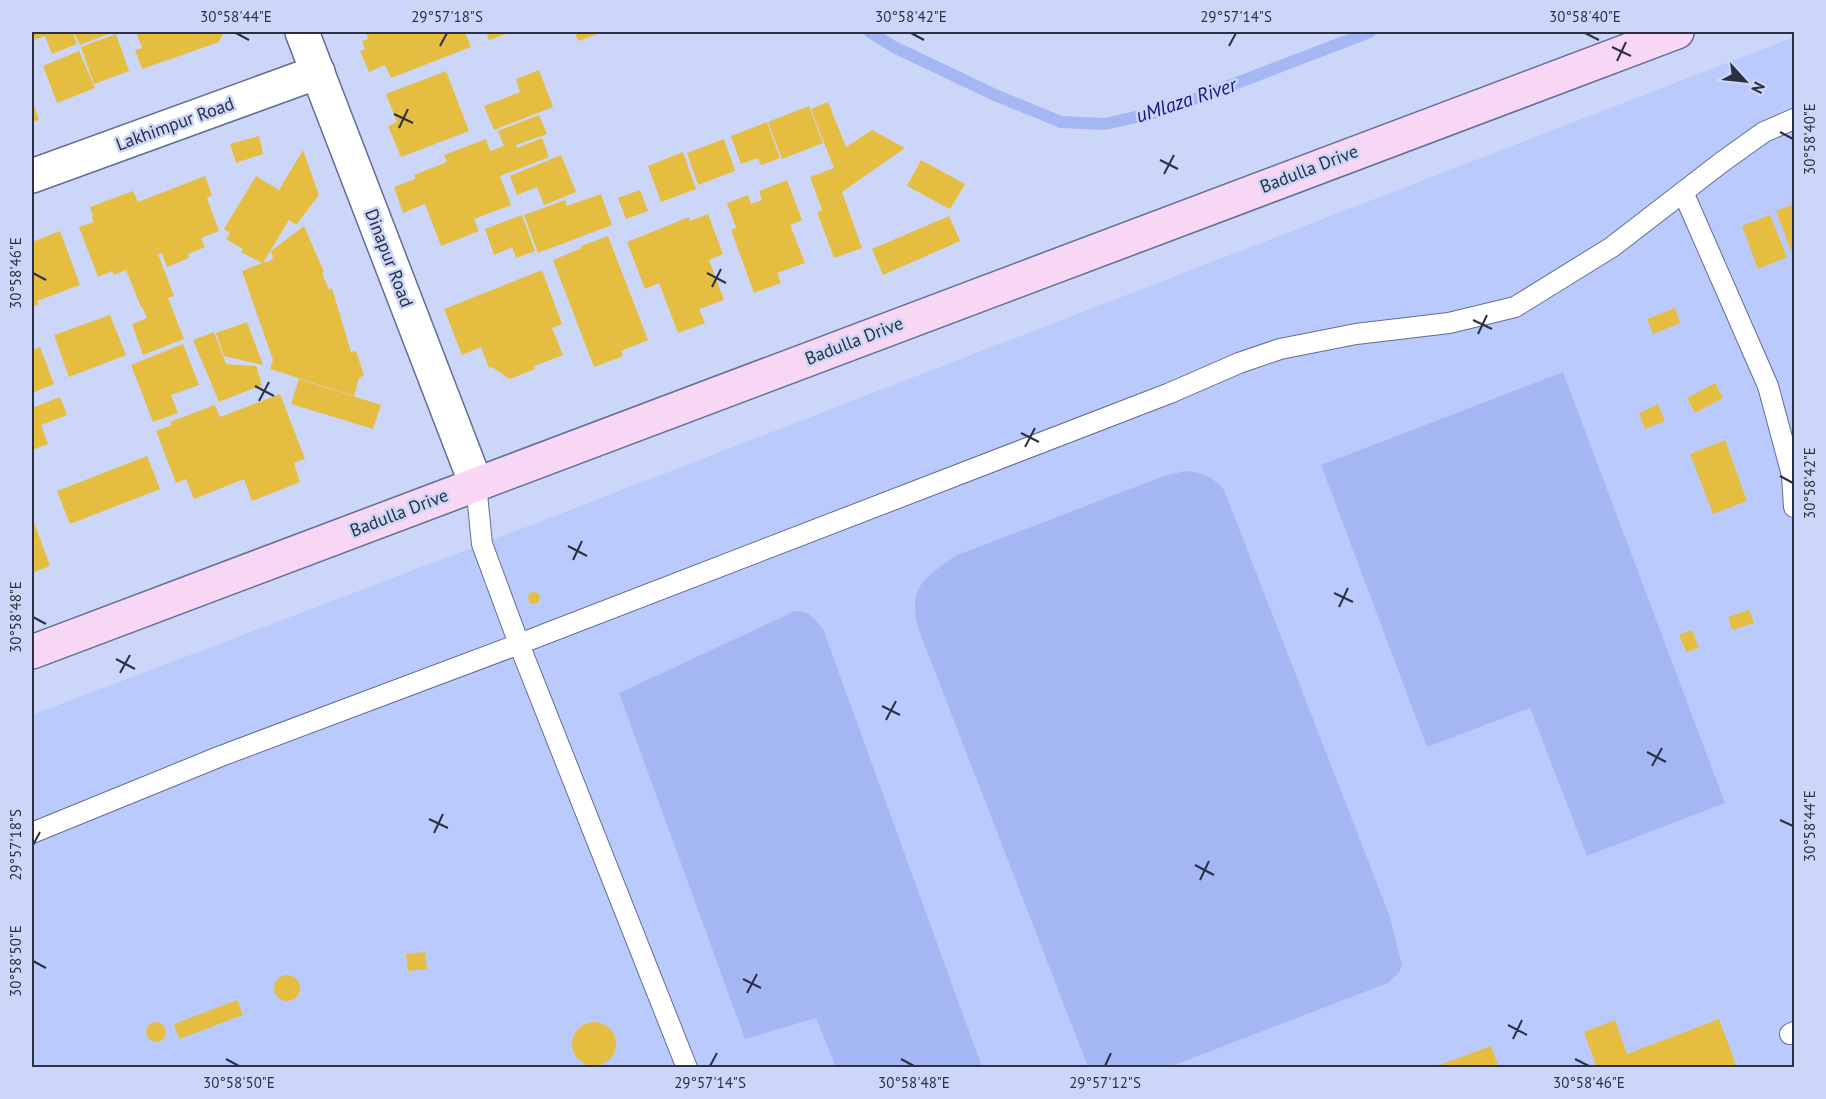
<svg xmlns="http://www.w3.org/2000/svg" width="1826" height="1099" viewBox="0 0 1826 1099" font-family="'PT Sans',sans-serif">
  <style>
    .built { fill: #bbcafd }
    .water { fill: #a5b7f3 }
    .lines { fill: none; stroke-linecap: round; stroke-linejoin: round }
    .stream { stroke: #a5b7f3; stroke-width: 12 }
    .building { fill: #e5be41 }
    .lane-casing { stroke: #616d94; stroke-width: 22 }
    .street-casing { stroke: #616d94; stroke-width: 36 }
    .secondary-casing { stroke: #616d94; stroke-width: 36 }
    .lane { stroke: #fff; stroke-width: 20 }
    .street { stroke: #fff; stroke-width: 33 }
    .secondary { stroke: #f7d7f4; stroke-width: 33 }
    .ticks { fill: none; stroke: #2b3142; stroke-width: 2 }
    .labels { text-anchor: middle; stroke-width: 5; stroke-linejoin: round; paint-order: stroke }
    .street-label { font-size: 18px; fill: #2b3142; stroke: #cbd6f9 }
    .water-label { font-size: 20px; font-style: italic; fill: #191585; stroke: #cbd6f9 }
    .neatline { fill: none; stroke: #2b3142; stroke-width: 2 }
    .ticks-label { font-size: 15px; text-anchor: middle; fill: #2b3142 }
  </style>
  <rect width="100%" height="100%" fill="#cbd6f9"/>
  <polygon class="built" points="1794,37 1794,1067 32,1068 32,715 482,544"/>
  <g class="water">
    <polygon points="1563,372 1725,803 1587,856 1530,708 1427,747 1321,465"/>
    <path d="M1185 471C1202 472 1213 477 1224 490L1390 917 1402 965 1398 974 1388 983 1169 1067H1088L920 633C907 589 920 581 955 556L1164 476Z"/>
    <path d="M795 611C811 612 813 617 823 629L982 1067H836L816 1018 745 1039 619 693Z"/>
  </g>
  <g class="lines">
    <polyline class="stream" points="870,32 894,47 995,95 1061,122 1105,124 1166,110 1370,32"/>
  </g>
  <g class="building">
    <polygon points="32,32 73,32 77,44 52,54 45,36 35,40"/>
    <polygon points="74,32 114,32 80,45"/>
    <polygon points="136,32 224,32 219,42 142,69 135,50 142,48"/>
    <polygon points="366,32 467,32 467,34 466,35 471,47 391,78 385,65 369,72 360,51 365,49 362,41 368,39"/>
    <polygon points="486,32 512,32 489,40"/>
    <polygon points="575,32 603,32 578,41"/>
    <polygon points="116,34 129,71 94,84 81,47"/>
    <polygon points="79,51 95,88 57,103 43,66"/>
    <polygon points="539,70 553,107 494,130 484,106 520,92 516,79"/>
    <polygon points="446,71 469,131 401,157 388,126 397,122 386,94"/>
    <polygon points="32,100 39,120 32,122"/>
    <polygon points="828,102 846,147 872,130 905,148 842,192 862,248 834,258 817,212 822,210 810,177 834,168 811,109"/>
    <polygon points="809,106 823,143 782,159 768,122"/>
    <polygon points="539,115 547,134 516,145 517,148 542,138 549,157 500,176 511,205 474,219 479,231 441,246 425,204 403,213 394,187 415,179 414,175 447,162 444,155 486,139 490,151 504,146 498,131"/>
    <polygon points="767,122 780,158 761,165 758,158 741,164 731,136"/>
    <polygon points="259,136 263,154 236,163 230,144"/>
    <polygon points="724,139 735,171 698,185 687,153"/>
    <polygon points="303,150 319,195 296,225 289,220 263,263 273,259 271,251 304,226 324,272 322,273 329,290 332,288 351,352 356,351 364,375 359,378 354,396 270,369 273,360 242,271 262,263 241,252 243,249 226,239 230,233 224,229 256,176 279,190"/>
    <polygon points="683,152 696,189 661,202 648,166"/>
    <polygon points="561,155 576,192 544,205 537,187 517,195 510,176"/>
    <polygon points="921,160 965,184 950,209 907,186"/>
    <polygon points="205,176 212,195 207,198 219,231 201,238 205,247 188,254 189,258 167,267 162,253 158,254 174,296 168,298 184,339 143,355 132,324 147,318 142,307 141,307 126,270 114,275 112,271 98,277 79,227 93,222 92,216 93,216 90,207 133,191 138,202"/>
    <polygon points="787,180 802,220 790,225 805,263 777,273 781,283 754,293 731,230 736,228 727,203 748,195 751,204 762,200 759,191"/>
    <polygon points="640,190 648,211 626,219 618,198"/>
    <polygon points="601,194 612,225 538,253 524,215 565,200 567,206"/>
    <polygon points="1794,204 1794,259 1776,211"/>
    <polygon points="708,214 723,254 709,260 724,300 699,309 705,323 678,333 659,283 645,289 627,242 689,217 690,221"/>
    <polygon points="522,215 535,251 516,258 512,247 494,255 485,229"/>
    <polygon points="1770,215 1787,257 1758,269 1742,226"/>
    <polygon points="949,216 960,241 883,275 872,249"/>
    <polygon points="60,231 80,285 37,301 39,304 32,307 32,242"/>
    <polygon points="608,236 648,340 621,351 623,356 594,367 553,260 582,248 581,246"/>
    <polygon points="542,270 562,324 552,328 563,355 534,366 535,369 510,379 492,367 489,368 481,347 462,355 444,309"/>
    <polygon points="1675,308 1680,323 1653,334 1647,319"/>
    <polygon points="110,315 126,355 69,377 54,335"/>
    <polygon points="247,322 263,365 224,356 216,333"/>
    <polygon points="214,332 226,364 256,366 262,385 219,402 193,340"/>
    <polygon points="183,344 199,385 171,395 178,413 153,422 131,365"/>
    <polygon points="40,347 54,384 32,393 32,350"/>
    <polygon points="299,379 381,405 373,429 291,404"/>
    <polygon points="1715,383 1723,398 1695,413 1687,398"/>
    <polygon points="280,394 305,459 294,463 300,482 252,501 244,479 194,499 186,479 176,483 156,431 172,425 170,422 215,405 220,417"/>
    <polygon points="60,397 67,415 41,425 48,444 32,450 32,408"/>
    <polygon points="1658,404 1665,421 1645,429 1639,413"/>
    <polygon points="1725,440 1747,501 1713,514 1690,454"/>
    <polygon points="147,456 160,489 70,524 57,491"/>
    <polygon points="32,517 50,566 32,573"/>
    <circle cx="534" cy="598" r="6"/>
    <polygon points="1749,610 1754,623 1732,630 1728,617"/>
    <polygon points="1692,630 1699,648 1686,652 1679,635"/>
    <polygon points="425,952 427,969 408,971 406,954"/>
    <circle cx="287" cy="988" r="13"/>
    <polygon points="237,1000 243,1015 179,1039 174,1024"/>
    <polygon points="1719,1019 1737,1068 1597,1068 1584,1032 1615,1020 1627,1054"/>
    <circle cx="594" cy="1044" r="22"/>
    <circle cx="156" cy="1032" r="10"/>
    <polygon points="1491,1046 1499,1068 1434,1068 1434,1067"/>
  </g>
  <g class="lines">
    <g class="lane-casing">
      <g id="lane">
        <polyline points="1683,192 1768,386 1792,475 1794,507"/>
        <polyline points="476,484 482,544 519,644 687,1068"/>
        <polyline points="32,833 221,756 519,644 1170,393 1239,363 1280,349 1356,334 1449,323 1515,307 1612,247 1722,162 1764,132 1794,119"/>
        <polyline points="1790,1034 1794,1032"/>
      </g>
    </g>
    <g class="street-casing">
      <g id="street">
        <polyline points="302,32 476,484"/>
        <polyline points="32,176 318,72"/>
      </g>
    </g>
    <g class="secondary-casing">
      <polyline id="secondary" points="32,652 1677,32"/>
    </g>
    <use href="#lane" class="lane"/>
    <use href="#street" class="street"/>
    <use href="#secondary" class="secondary"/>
  </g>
  <path class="ticks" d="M236 33 249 40M911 33 924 40M1585 33 1599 40M440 46 447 33M1229 46 1236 33M1612 47 1631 56M1617 61 1626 42M394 114 413 123M399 128 408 109M1780 132 1793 139M1160 160 1178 169M1164 174 1174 155M33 273 46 280M707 273 726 283M712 287 721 269M1473 320 1492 329M1478 334 1487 315M255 386 274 396M259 401 269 382M1021 433 1039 442M1025 447 1035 428M1780 476 1793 483M568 546 587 556M573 560 582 541M1334 593 1353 602M1339 607 1348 588M33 617 46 624M116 659 135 669M120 673 130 655M882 706 900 715M886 720 896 701M1647 752 1666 762M1652 766 1662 748M429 819 448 828M1780 820 1793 826M434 833 443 814M33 845 40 832M1195 865 1214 875M1200 880 1209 861M33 961 46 968M743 979 761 988M747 993 757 974M1508 1025 1527 1035M1513 1039 1522 1020M226 1059 239 1066M901 1059 914 1066M1575 1059 1589 1066M710 1066 717 1053M1105 1066 1111 1053"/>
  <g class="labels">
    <g class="street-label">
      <text transform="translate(175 124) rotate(-20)" y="6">Lakhimpur Road</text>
      <text transform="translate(1309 169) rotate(-21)" y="6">Badulla Drive</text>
      <text transform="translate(389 258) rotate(69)" y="6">Dinapur Road</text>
      <text transform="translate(854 341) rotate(-21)" y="6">Badulla Drive</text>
      <text transform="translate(399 513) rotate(-21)" y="6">Badulla Drive</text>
    </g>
    <g class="water-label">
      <text transform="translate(1186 100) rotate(-18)" y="7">uMlaza River</text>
    </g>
  </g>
  <rect width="1826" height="1099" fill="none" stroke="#cbd6f9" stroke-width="66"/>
  <g transform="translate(1745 81) rotate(117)" stroke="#cbd6f9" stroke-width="4.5" paint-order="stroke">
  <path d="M0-4.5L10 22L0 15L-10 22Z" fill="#2b3142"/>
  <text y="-9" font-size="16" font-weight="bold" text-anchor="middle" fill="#2b3142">N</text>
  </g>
  <rect x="33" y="33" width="1760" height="1033" class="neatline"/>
  <g class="ticks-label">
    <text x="236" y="22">30°58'44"E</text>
    <text x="447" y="22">29°57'18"S</text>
    <text x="911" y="22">30°58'42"E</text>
    <text x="1236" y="22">29°57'14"S</text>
    <text x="1585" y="22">30°58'40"E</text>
    <text transform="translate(1810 139) rotate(-90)" y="5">30°58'40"E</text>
    <text transform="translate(16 273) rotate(-90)" y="5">30°58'46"E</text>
    <text transform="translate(1810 483) rotate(-90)" y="5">30°58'42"E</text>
    <text transform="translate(16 617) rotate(-90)" y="5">30°58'48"E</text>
    <text transform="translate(1810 826) rotate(-90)" y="5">30°58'44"E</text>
    <text transform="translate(16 845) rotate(-90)" y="5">29°57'18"S</text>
    <text transform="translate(16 961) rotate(-90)" y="5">30°58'50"E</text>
    <text x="239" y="1088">30°58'50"E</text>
    <text x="710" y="1088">29°57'14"S</text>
    <text x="914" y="1088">30°58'48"E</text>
    <text x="1105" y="1088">29°57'12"S</text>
    <text x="1589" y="1088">30°58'46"E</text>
  </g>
</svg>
